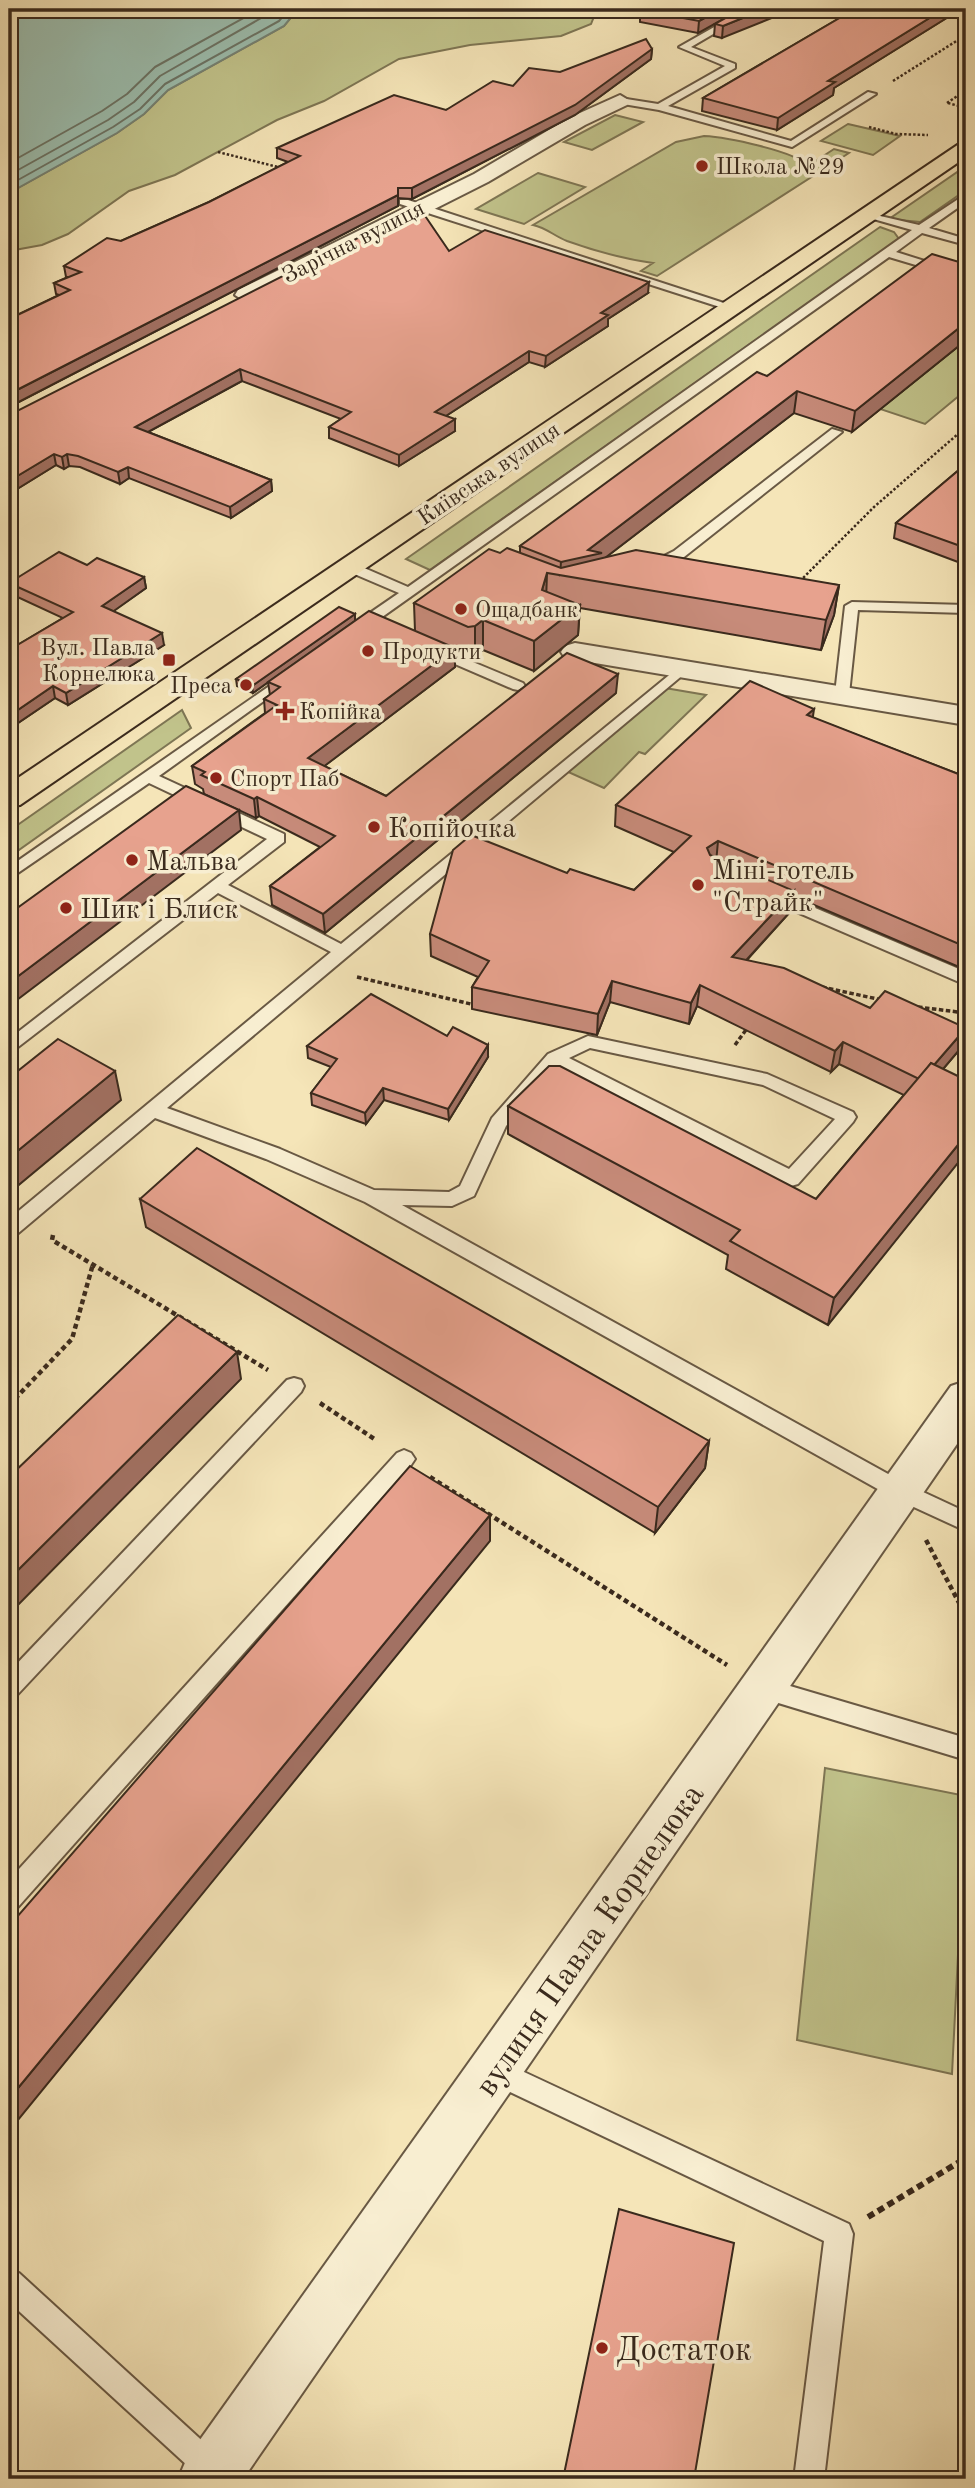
<svg xmlns="http://www.w3.org/2000/svg" width="975" height="2488" viewBox="0 0 975 2488" font-family="'Old Standard TT',serif">
  <style>
    .green { fill: #c1c38b; stroke: #7e7654; stroke-width: 2 }
    .water { fill: #9cbfb0; stroke: #758375; stroke-width: 2 }
    .lines { fill: none; stroke-linecap: round; stroke-linejoin: round }
    .shore { stroke: #6b7466; stroke-width: 2 }
    .lane-casing { stroke: #695944; stroke-width: 4 }
    .street-casing { stroke: #695944; stroke-width: 4 }
    .primary-casing { stroke: #3a2a1d; stroke-width: 4 }
    .path-far3 { stroke: #3a2a1d; stroke-width: 2.5; stroke-dasharray: 2.5 2; stroke-linecap: butt }
    .path-far2 { stroke: #3a2a1d; stroke-width: 3.5; stroke-dasharray: 4.5 2.5; stroke-linecap: butt }
    .path-far1 { stroke: #3a2a1d; stroke-width: 4.5; stroke-dasharray: 5 3.5; stroke-linecap: butt }
    .path { stroke: #3a2a1d; stroke-width: 6; stroke-dasharray: 7 4.5; stroke-linecap: butt }
    .lane { fill: #f8eed1; fill-rule: evenodd }
    .street { fill: #f8eed1; fill-rule: evenodd }
    .primary { fill: #f5e5b8; fill-rule: evenodd }
    .wall { fill: #c78b7a; stroke: #3a2a1d; stroke-width: 2 }
    .shaded-wall { fill: #a27163; stroke: #3a2a1d; stroke-width: 2 }
    .building { fill: #e7a28e; stroke: #3a2a1d; stroke-width: 2 }
    .poi-dot { fill: #8f2418; stroke: #f8eed1; stroke-width: 2.5 }
    .labels { text-anchor: middle; stroke-width: 7; stroke-linejoin: round; paint-order: stroke }
    .far-poi-label { font-size: 23px; fill: #3a2a1d; stroke: #f8eed1; text-anchor: start }
    .far-street-label { font-size: 23px; fill: #3a2a1d; stroke: #f8eed1 }
    .poi-label { font-size: 28px; fill: #3a2a1d; stroke: #f8eed1; text-anchor: start }
    .near-street-label { font-size: 33px; fill: #3a2a1d; stroke: #f8eed1 }
    .near-poi-label { font-size: 33px; fill: #3a2a1d; stroke: #f8eed1; text-anchor: start }
  </style>
  <rect width="100%" height="100%" fill="#f5e5b8"/>
  <filter id="stains"><feTurbulence type="fractalNoise" baseFrequency=".00286" numOctaves="4"/><feColorMatrix values="0 0 0 0 .2 0 0 0 0 .09 0 0 0 0 .02 0 0 0 .5 -.17"/></filter>
  <radialGradient id="worn" r=".72"><stop offset=".6" stop-color="#630" stop-opacity="0"/><stop offset="1" stop-color="#630" stop-opacity=".3"/></radialGradient>
  <g class="green">
    <polygon points="298,9 597,9 591,24 561,36 470,45 399,59 324,101 277,120 175,175 129,191 68,234 42,245 9,251 9,193 117,133 144,114 168,90 284,26"/>
    <polygon points="615,115 643,122 592,150 564,142"/>
    <polygon points="848,124 900,136 873,155 821,141"/>
    <path d="M704 136C725 137 796 151 808 166L834 149 849 153 657 276 641 271 653 263C624 259 595 251 567 241 554 236 547 228 533 225L676 142Z"/>
    <polygon points="966,166 966,190 920,222 889,219"/>
    <polygon points="538,173 585,187 524,224 476,209"/>
    <polygon points="880,227 894,232 899,239 430,570 406,559"/>
    <polygon points="960,345 966,346 966,390 925,424 880,409"/>
    <polygon points="665,688 706,695 645,754 639,752 604,788 566,771"/>
    <polygon points="182,710 191,728 9,857 9,831"/>
    <polygon points="825,1768 966,1796 952,2074 797,2040"/>
  </g>
  <polygon class="water" points="9,9 298,9 284,26 168,90 144,114 117,133 9,193"/>
  <g class="lines">
    <g class="shore">
      <polyline points="9,163 102,111 127,94 155,67 260,9"/>
      <polyline points="9,175 108,120 134,102 160,76 277,9"/>
      <polyline points="9,185 113,127 140,109 165,84 279,21 289,9"/>
    </g>
    <g class="lane-casing">
      <g id="lane">
        <polygon points="746,9 756,9 691,47 735,64 735,68 668,106 791,141 868,92 876,94 792,147 659,110 617,103 620,98 658,104 725,66 679,47"/>
        <polygon points="966,194 966,202 929,228 966,239 966,245 922,233 896,252 966,274 966,280 889,257 361,632 351,632 351,626 399,593 345,570 345,564 355,564 408,587 912,230 863,216 863,212 919,225"/>
        <polygon points="400,200 408,200 736,307 726,309 400,204"/>
        <polygon points="832,429 842,432 684,557 654,572 644,572 644,566 674,551"/>
        <polygon points="852,602 966,605 966,613 858,610 849,694 842,698 835,694 845,606"/>
        <polygon points="432,645 523,683 525,686 518,690 513,689 427,652 425,649"/>
        <path d="M679 667 686 671 684 674 167 1108 280 1149 374 1190 449 1192 460 1186 492 1118 548 1054 588 1036 767 1074 853 1112 856 1117 853 1122 798 1184 791 1186 556 1067 506 1126 474 1196 452 1206 402 1205 908 1485 966 1512V1531L892 1497 365 1202 266 1159 155 1118 16 1235 9 1237V1219L331 952 218 893 9 1054V1039L267 839 149 783 9 879V867L291 671 296 672V678L159 776 284 834V842L228 885 341 944ZM590 1048 763 1085 835 1119 789 1169 569 1058Z"/>
        <polygon points="768,888 966,972 966,985 762,897 760,893"/>
        <polygon points="294,1378 301,1380 304,1386 301,1392 17,1695 9,1698 9,1672 287,1380"/>
        <polygon points="404,1450 411,1453 415,1459 411,1465 18,1907 9,1910 9,1880 397,1453"/>
        <polygon points="763,1678 966,1738 966,1760 755,1696 751,1689 755,1682"/>
        <polygon points="496,2059 849,2224 853,2234 824,2479 794,2479 824,2241 487,2081 483,2072 487,2063"/>
        <polygon points="9,2269 19,2273 221,2458 226,2468 221,2478 201,2478 9,2302"/>
      </g>
    </g>
    <g class="street-casing">
      <g id="street">
        <polygon points="620,95 630,101 627,105 585,125 488,182 254,300 246,302 235,295 238,290 474,174 571,117"/>
        <polygon points="575,643 966,707 966,725 565,658 561,652 565,646"/>
        <polygon points="966,1381 966,1431 243,2479 178,2479 187,2458 951,1386"/>
      </g>
    </g>
    <g class="primary-casing">
      <polygon id="primary" points="966,142 966,157 20,805 9,807 9,784 959,144"/>
    </g>
    <g class="path-far3">
      <polyline points="945,15 966,20"/>
      <polyline points="893,81 966,35"/>
      <polyline points="947,103 966,90"/>
      <polyline points="948,103 966,108"/>
      <polyline points="869,127 896,134 928,135"/>
      <polyline points="218,152 282,168"/>
      <polyline points="800,581 874,507 966,427"/>
    </g>
    <g class="path-far2">
      <polyline points="357,977 475,1005"/>
      <polyline points="822,987 882,1000"/>
      <polyline points="918,1007 966,1013"/>
      <polyline points="735,1045 748,1027"/>
    </g>
    <g class="path-far1">
      <polyline points="53,1235 52,1240 268,1370"/>
      <polyline points="320,1403 376,1440"/>
      <polyline points="9,1405 72,1339 93,1264"/>
      <polyline points="430,1477 727,1665"/>
      <polyline points="926,1540 966,1616"/>
    </g>
    <polyline class="path" points="868,2217 966,2158"/>
    <use href="#lane" class="lane"/>
    <use href="#street" class="street"/>
    <use href="#primary" class="primary"/>
  </g>
  <g class="wall">
    <polygon points="741,9 698,33 640,22 640,10"/>
    <polygon points="742,9 722,38 714,36 715,24"/>
    <polygon points="855,9 961,9 834,88 833,95 777,130 702,111 703,98"/>
    <polygon points="652,49 651,59 575,115 412,199 398,198 398,206 9,407 9,319 59,295 56,294 54,283 68,277 66,277 64,266 209,202 288,162 277,158 277,148 446,110 513,86"/>
    <polygon points="449,251 648,293 608,319 608,326 545,367 529,362 446,416 455,431 399,466 329,438 329,427 341,419 242,381 148,432 271,480 272,491 231,518 129,478 120,484 80,467 69,466 64,469 56,465 9,494 9,415"/>
    <polygon points="966,264 966,346 960,345 852,432 794,413 606,557 839,585 834,615 821,650 580,608 578,635 534,671 483,650 475,656 468,657 455,651 455,667 324,766 386,796 616,693 325,933 272,905 270,886 320,847 259,816 256,818 204,794 203,789 195,784 192,766 265,713 264,699 270,695 268,682 253,693 237,686 236,679 355,614 355,621 415,631 414,603 500,553 520,553 520,546 767,376"/>
    <polygon points="966,464 966,565 894,538 896,523"/>
    <polygon points="87,565 144,577 146,588 113,611 164,645 68,705 55,698 9,729 9,650 63,618 11,594 9,583"/>
    <polygon points="966,647 966,676 960,675"/>
    <polygon points="813,718 966,777 966,970 793,896 790,912 747,960 870,1008 966,1028 960,1049 943,1069 828,1325 726,1269 728,1255 508,1134 508,1106 816,1199 904,1095 839,1064 831,1072 697,1006 689,1024 610,1002 597,1035 472,1009 472,987 478,977 431,956 430,934 567,873 634,890 674,852 615,826 616,805"/>
    <polygon points="447,1036 488,1057 449,1120 384,1100 366,1124 312,1105 311,1093 331,1067 308,1058 307,1046"/>
    <polygon points="140,1199 709,1441 705,1468 655,1533 146,1227"/>
  </g>
  <g class="shaded-wall">
    <polygon points="721,9 741,9 698,33 699,21"/>
    <polygon points="765,9 794,9 722,38 723,26"/>
    <polygon points="944,9 961,9 834,88 833,95 777,130 778,118 828,81"/>
    <polygon points="652,49 651,59 575,115 412,199 412,188"/>
    <polygon points="398,195 398,206 9,407 9,394"/>
    <polygon points="649,282 648,293 608,319 608,326 545,367 546,356 601,313"/>
    <polygon points="964,324 960,345 852,432 855,411"/>
    <polygon points="529,351 529,362 435,423 435,412"/>
    <polygon points="240,369 242,381 137,438 135,427"/>
    <polygon points="797,391 794,413 601,561 560,575 561,562 588,550"/>
    <polygon points="455,419 455,431 399,466 399,455"/>
    <polygon points="54,454 56,465 9,494 9,481"/>
    <polygon points="67,454 69,466 64,469 62,457"/>
    <polygon points="128,467 129,478 120,484 118,472"/>
    <polygon points="271,480 272,491 231,518 230,507"/>
    <polygon points="547,573 546,602 542,590"/>
    <polygon points="144,577 146,588 104,618 102,606"/>
    <polygon points="839,585 834,615 821,650 826,620"/>
    <polygon points="580,605 578,635 534,671 534,641"/>
    <polygon points="355,614 355,621 253,693 252,686"/>
    <polygon points="483,620 483,650 475,656 475,626"/>
    <polygon points="162,633 164,645 68,705 66,693"/>
    <polygon points="455,648 455,667 310,777 308,758"/>
    <polygon points="618,674 616,693 325,933 323,914"/>
    <polygon points="53,686 55,698 9,729 9,716"/>
    <polygon points="814,709 811,730 807,715"/>
    <polygon points="257,797 259,816 256,818 254,799"/>
    <polygon points="239,810 241,830 9,1006 9,983"/>
    <polygon points="718,841 716,863 704,869 707,848"/>
    <polygon points="794,891 790,912 730,978 732,957"/>
    <polygon points="612,981 610,1002 597,1035 598,1014"/>
    <polygon points="700,985 697,1006 689,1024 691,1003"/>
    <polygon points="966,1028 960,1049 916,1101 921,1080"/>
    <polygon points="843,1042 839,1064 831,1072 835,1051"/>
    <polygon points="488,1045 488,1057 449,1120 448,1109"/>
    <polygon points="115,1071 121,1100 9,1193 9,1158"/>
    <polygon points="383,1088 384,1100 366,1124 365,1113"/>
    <polygon points="966,1135 966,1153 828,1325 834,1298"/>
    <polygon points="237,1352 241,1379 9,1614 9,1579"/>
    <polygon points="709,1441 705,1468 655,1533 658,1507"/>
    <polygon points="490,1515 490,1541 9,2131 9,2099"/>
  </g>
  <g class="building">
    <polygon points="642,9 721,9 699,21 640,10"/>
    <polygon points="742,9 765,9 723,26 715,24"/>
    <polygon points="855,9 944,9 828,81 835,82 778,118 703,98"/>
    <polygon points="646,39 652,49 575,105 412,188 398,188 398,195 9,394 9,319 70,290 54,283 81,272 64,266 107,238 121,241 209,202 300,156 277,148 394,95 446,110 493,81 513,86 529,68 560,72"/>
    <polygon points="419,207 449,251 485,230 649,282 601,313 608,315 546,356 529,351 435,412 455,419 399,455 329,427 351,412 240,369 135,427 271,480 230,507 128,467 118,472 78,456 67,454 62,457 54,454 9,481 9,415"/>
    <polygon points="932,254 966,264 966,325 964,324 855,411 797,391 588,550 602,553 561,562 520,546 757,372 767,376"/>
    <polygon points="966,464 966,548 896,523"/>
    <polygon points="507,548 561,568 636,550 839,585 826,620 547,573 542,590 580,605 534,641 483,620 475,626 468,627 414,603 489,549 500,553"/>
    <polygon points="59,552 87,565 97,558 144,577 102,606 162,633 66,693 53,686 9,716 9,650 73,612 9,583"/>
    <polygon points="339,607 355,614 252,686 236,679"/>
    <polygon points="369,611 455,648 308,758 386,796 567,653 618,674 323,914 270,886 335,836 257,797 254,799 201,775 205,772 192,766 277,705 264,699 280,687 268,682"/>
    <polygon points="966,647 966,660 963,660"/>
    <polygon points="750,681 814,709 807,715 966,777 966,947 718,841 707,848 710,855 794,891 732,957 784,968 870,1008 885,991 966,1028 934,1065 931,1063 919,1079 843,1042 835,1051 700,985 691,1003 612,981 598,1014 472,987 489,961 430,934 453,850 471,835 567,873 570,869 634,890 691,836 616,805"/>
    <polygon points="186,786 239,810 9,983 9,914"/>
    <polygon points="371,994 447,1036 453,1027 488,1045 448,1109 383,1088 365,1113 311,1093 337,1059 307,1046"/>
    <polygon points="58,1039 115,1071 9,1158 9,1078"/>
    <polygon points="931,1063 966,1080 966,1135 834,1298 730,1241 740,1230 508,1106 549,1066 560,1066 816,1199"/>
    <polygon points="197,1148 709,1441 658,1507 140,1199"/>
    <polygon points="178,1315 237,1352 9,1579 9,1477"/>
    <polygon points="410,1466 490,1515 9,2099 9,1926"/>
    <polygon points="619,2209 734,2243 694,2479 563,2479"/>
  </g>
  <g class="poi-dot">
    <circle cx="702" cy="166" r="7"/>
    <circle cx="461" cy="609" r="7"/>
    <circle cx="368" cy="651" r="7"/>
    <rect x="162" y="653" width="14" height="14" rx="3.5"/>
    <circle cx="246" cy="685" r="7"/>
    <path d="M281.5 700.5h7v7h7v7h-7v7h-7v-7h-7v-7h7z"/>
    <circle cx="216" cy="778" r="7"/>
    <circle cx="374" cy="827" r="7"/>
    <circle cx="132" cy="860" r="7"/>
    <circle cx="698" cy="885" r="7"/>
    <circle cx="66" cy="908" r="7"/>
    <circle cx="602" cy="2348" r="7"/>
  </g>
  <g class="labels">
    <g class="far-poi-label">
      <text x="716" y="174">Школа №29</text>
      <text x="475" y="617">Ощадбанк</text>
      <text x="155" y="655" text-anchor="end">Вул. Павла<tspan x="155" dy="26">Корнелюка</tspan></text>
      <text x="382" y="659">Продукти</text>
      <text x="232" y="693" text-anchor="end">Преса</text>
      <text x="299" y="719">Копійка</text>
      <text x="230" y="786">Спорт Паб</text>
    </g>
    <g class="far-street-label">
      <text transform="translate(353 241) rotate(-27)" y="8">Зарічна вулиця</text>
      <text transform="translate(488 473) rotate(-34)" y="8">Київська вулиця</text>
    </g>
    <g class="poi-label">
      <text x="388" y="837">Копійочка</text>
      <text x="146" y="870">Мальва</text>
      <text x="712" y="879">Міні-готель<tspan x="712" dy="32">"Страйк"</tspan></text>
      <text x="80" y="918">Шик і Блиск</text>
    </g>
    <g class="near-street-label">
      <text transform="translate(588 1939) rotate(-55)" y="12">вулиця Павла Корнелюка</text>
    </g>
    <g class="near-poi-label">
      <text x="616" y="2360">Достаток</text>
    </g>
  </g>
  <rect width="975" height="2488" fill="none" stroke="#f5e5b8" stroke-width="35"/>
  <rect x="10" y="10" width="954" height="2467" fill="none" stroke="#3a2a1d" stroke-width="3.5"/>
  <rect x="18" y="18" width="940" height="2453" fill="none" stroke="#3a2a1d" stroke-width="2"/>
  <rect width="100%" height="100%" filter="url(#stains)"/>
  <rect width="100%" height="100%" fill="url(#worn)"/>
</svg>
